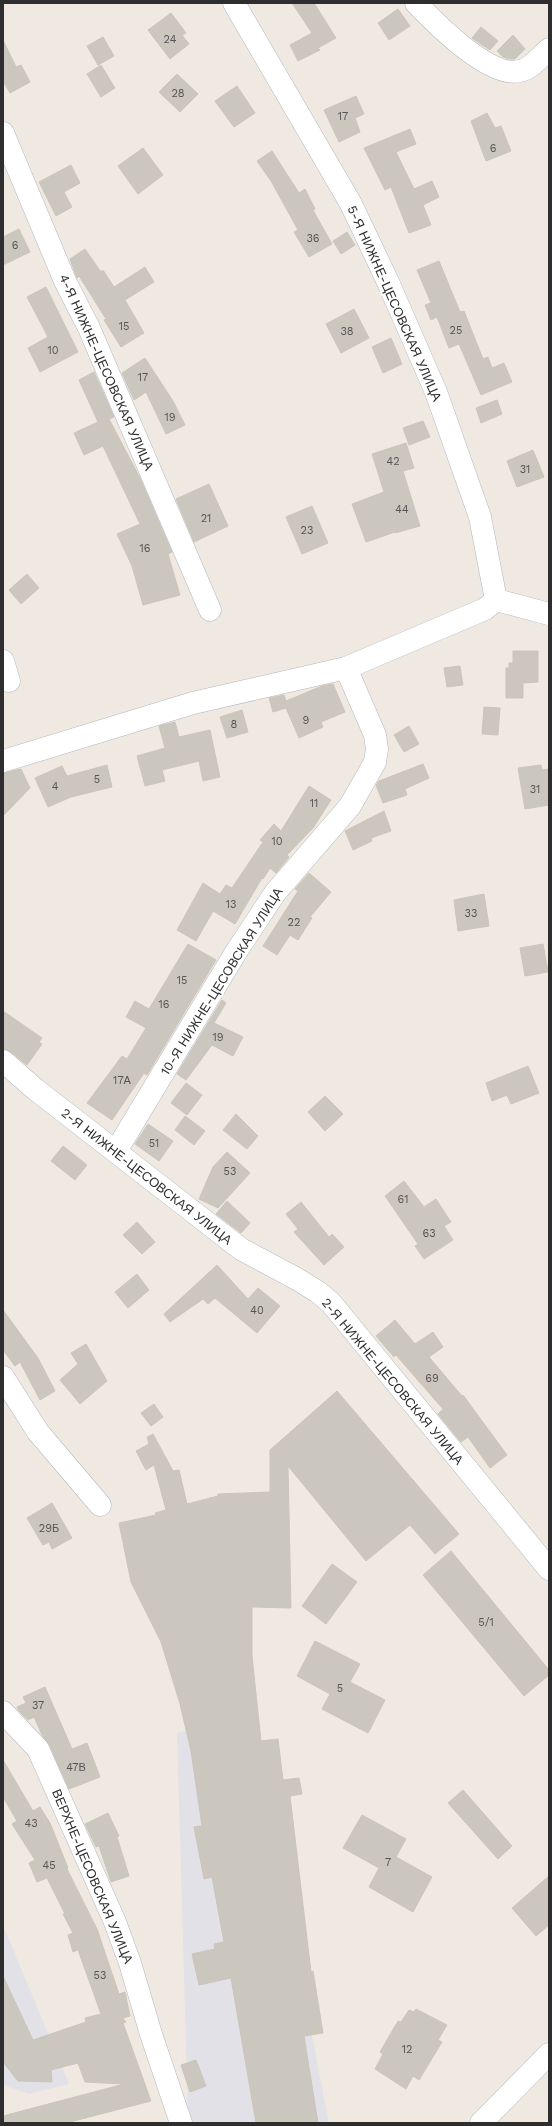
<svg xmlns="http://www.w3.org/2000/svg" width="552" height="2126" viewBox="0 0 552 2126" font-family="'Work Sans',sans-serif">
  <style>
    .industrial { fill: #e3e1e8 }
    .building { fill: #cbc7bf; stroke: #cbc5ba }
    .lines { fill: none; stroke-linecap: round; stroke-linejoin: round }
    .minor-casing { stroke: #b4b7c1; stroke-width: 23 }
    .minor { stroke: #fff; stroke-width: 22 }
    .labels { text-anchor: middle; stroke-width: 4; stroke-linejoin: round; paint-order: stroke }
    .number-label { font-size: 11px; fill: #555452 }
    .street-label { font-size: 13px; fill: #2e2e2e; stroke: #fff }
  </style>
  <rect width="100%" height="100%" fill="#efe9e1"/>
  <g class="industrial">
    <polygon points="249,1714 329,2123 191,2123 188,2115 177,1733"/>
    <polygon points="3,1925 69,2084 29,2094 3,2085"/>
  </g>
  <g class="building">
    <polygon points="292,3 314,3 336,38 318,48 320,50 298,61 290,45 312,33"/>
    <polygon points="398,9 410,26 389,40 378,23"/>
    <polygon points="171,13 186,33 182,35 189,44 170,59 148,30"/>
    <polygon points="481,27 498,41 490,50 472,38"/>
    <polygon points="513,35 525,49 515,59 510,59 503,57 497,51"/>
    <polygon points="103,37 114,56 98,65 87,46"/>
    <polygon points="3,40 16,67 21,65 30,82 10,93 3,81"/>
    <polygon points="101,65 115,88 101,97 87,74"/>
    <polygon points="177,74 198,94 180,112 159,92"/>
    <polygon points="237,86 255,113 234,127 215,101"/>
    <polygon points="356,96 364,114 355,118 360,132 339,142 324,110"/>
    <polygon points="487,113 495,128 501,126 511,151 486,161 471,121"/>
    <polygon points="410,129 416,144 396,152 414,189 432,181 439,197 423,205 431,225 409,233 391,187 385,190 364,148"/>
    <polygon points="143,148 163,175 138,194 118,166"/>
    <polygon points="272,151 299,193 305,189 315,209 313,210 332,244 309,257 294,232 298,230 271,181 257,161"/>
    <polygon points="71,165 80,183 64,192 72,207 56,216 39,182"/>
    <polygon points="19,229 30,252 3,265 3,237"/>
    <polygon points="347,232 355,245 341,254 333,241"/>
    <polygon points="85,249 101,272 103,270 114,287 145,267 154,282 125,300 144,333 121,347 104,320 106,319 79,276 77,278 70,259"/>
    <polygon points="439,261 460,312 464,311 483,359 488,357 492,368 504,363 512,382 481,395 459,344 449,348 437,317 431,320 425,305 431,303 417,270"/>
    <polygon points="46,287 78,352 40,372 28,348 48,337 27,297"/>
    <polygon points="354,309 369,338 341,353 326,324"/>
    <polygon points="391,338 402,364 383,373 372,347"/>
    <polygon points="145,358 173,401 185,425 166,434 146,392 134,400 122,373"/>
    <polygon points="94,372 114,417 109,419 140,478 172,552 168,554 180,595 143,605 132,566 117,534 140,524 103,446 84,455 74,433 98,422 79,380"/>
    <polygon points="497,400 502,414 481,423 476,408"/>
    <polygon points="423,421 430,437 409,445 403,428"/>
    <polygon points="406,443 414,468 403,471 420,526 395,533 395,532 366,542 352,504 384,492 372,454"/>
    <polygon points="533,450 544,477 517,487 507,461"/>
    <polygon points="209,484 228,526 194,542 176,499"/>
    <polygon points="312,506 328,543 302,554 286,517"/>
    <polygon points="27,574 39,588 21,604 9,590"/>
    <polygon points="513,651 538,651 538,682 523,683 523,698 506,698 506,668 509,668 509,663 513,663"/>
    <polygon points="460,666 463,685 447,687 444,668"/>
    <polygon points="333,684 345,712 321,722 323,727 299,738 286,708 273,712 269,698 284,695 286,701 322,686"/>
    <polygon points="484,707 500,708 498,735 482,734"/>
    <polygon points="242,710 248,732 227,738 220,717"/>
    <polygon points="175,722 179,737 210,730 220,777 203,781 199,761 162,770 165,781 145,786 137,756 165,748 159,726"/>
    <polygon points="409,726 419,744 404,752 394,735"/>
    <polygon points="423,764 429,778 405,789 407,795 383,803 376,785 379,781"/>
    <polygon points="107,765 112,787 71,797 48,807 35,778 62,766 67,776"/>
    <polygon points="541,765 542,770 549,769 549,805 525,809 518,768"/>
    <polygon points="21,769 30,788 3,816 3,773"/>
    <polygon points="309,786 331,800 313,828 287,855 289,857 276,873 270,868 263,879 262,878 235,924 213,911 196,941 177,930 203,883 220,894 226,885 232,888 263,842 260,840 274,824 281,831"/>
    <polygon points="384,811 391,831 371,838 372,841 353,850 345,831"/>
    <polygon points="309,873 331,892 310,917 312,918 298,940 290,935 277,955 263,946 298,891 295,889"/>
    <polygon points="484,894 489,926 458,931 454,900"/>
    <polygon points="188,944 216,960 147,1075 144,1073 112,1120 87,1103 122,1056 127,1059 146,1028 126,1017 135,1001 149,1009"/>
    <polygon points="543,944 548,972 525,976 520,948"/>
    <polygon points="222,1000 226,1003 214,1023 243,1037 233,1056 212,1045 186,1080 177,1074"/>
    <polygon points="3,1011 42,1038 39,1042 42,1044 27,1065 11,1052 3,1049"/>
    <polygon points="528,1066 539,1093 511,1104 507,1095 492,1101 486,1083"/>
    <polygon points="186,1083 202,1095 187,1115 171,1103"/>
    <polygon points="325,1096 343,1114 325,1131 308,1112"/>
    <polygon points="236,1114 258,1136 247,1149 223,1130"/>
    <polygon points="185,1116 205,1131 194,1145 175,1130"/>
    <polygon points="148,1124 173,1141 159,1161 135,1144"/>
    <polygon points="63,1146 87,1165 75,1180 51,1161"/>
    <polygon points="227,1152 250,1173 218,1208 199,1199 213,1167"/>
    <polygon points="404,1181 424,1207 436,1199 451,1222 444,1226 453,1240 424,1259 415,1246 418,1244 385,1196"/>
    <polygon points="227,1201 250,1223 241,1233 216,1214"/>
    <polygon points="301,1202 329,1237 332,1234 344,1247 324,1265 294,1232 298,1229 286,1214"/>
    <polygon points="137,1222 155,1242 142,1254 123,1235"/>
    <polygon points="217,1265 248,1299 258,1288 280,1306 257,1333 215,1298 208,1304 203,1299 170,1322 164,1314"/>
    <polygon points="137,1274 149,1290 128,1308 115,1292"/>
    <polygon points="3,1310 38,1358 55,1391 40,1400 20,1362 15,1366 3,1350"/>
    <polygon points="395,1320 415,1344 433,1332 443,1347 429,1357 462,1396 463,1395 507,1455 490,1468 468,1437 461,1442 438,1414 443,1409 396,1355 394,1357 376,1336"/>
    <polygon points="86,1344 107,1381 80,1404 60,1380 78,1364 71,1353"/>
    <polygon points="337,1391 459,1534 435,1554 410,1525 366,1561 288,1466 291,1608 252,1607 252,1656 261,1741 278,1739 283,1780 299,1778 302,1794 290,1796 311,1972 313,1971 323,2033 304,2036 318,2123 256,2123 231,1978 199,1985 192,1954 215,1949 214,1944 224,1942 212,1877 204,1879 194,1827 202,1826 191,1751 180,1704 161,1642 131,1582 119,1523 156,1515 155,1513 166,1510 154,1465 146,1470 136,1451 149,1444 147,1437 153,1434 173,1471 179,1470 187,1504 218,1496 218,1494 270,1492 270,1450"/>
    <polygon points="154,1404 163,1417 151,1426 141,1413"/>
    <polygon points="52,1503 72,1538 52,1549 49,1542 43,1545 27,1518"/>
    <polygon points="451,1551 549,1670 549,1675 524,1696 423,1575"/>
    <polygon points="332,1564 357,1582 326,1624 302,1606"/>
    <polygon points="315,1641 360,1664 350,1682 385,1700 368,1733 322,1709 330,1694 297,1676"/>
    <polygon points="45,1687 72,1749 87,1743 100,1777 69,1789 49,1744 42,1735 34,1717 28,1720 19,1711 17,1707 26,1703 23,1697"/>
    <polygon points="3,1760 33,1811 40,1807 50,1823 68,1868 67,1869 97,1929 119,1994 125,1992 130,2016 123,2018 126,2022 123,2023 151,2101 66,2123 3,2123 3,2116 124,2084 85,2082 78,2063 51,2070 52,2082 18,2081 3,2062 3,1976 33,2040 86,2022 85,2018 101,2014 78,1950 73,1952 68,1935 73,1933 63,1914 65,1914 47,1878 37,1882 29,1863 35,1860 12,1824 17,1821 3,1797"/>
    <polygon points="463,1790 512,1846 498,1859 448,1803"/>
    <polygon points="108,1813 119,1836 117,1837 129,1876 111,1882 99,1846 96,1847 85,1824"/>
    <polygon points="362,1815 406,1839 396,1857 432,1877 413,1912 369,1887 379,1868 343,1848"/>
    <polygon points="549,1876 549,1925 536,1936 512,1908"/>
    <polygon points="416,2009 447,2025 438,2040 442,2042 419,2080 413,2076 406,2089 375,2069 383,2054 380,2052 398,2021 401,2022 409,2010 414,2012"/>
    <polygon points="196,2060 206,2086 190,2092 181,2065"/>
  </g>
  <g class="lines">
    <g class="minor-casing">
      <g id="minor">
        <polyline points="234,3 351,204 388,282 436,392 480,517 496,600"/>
        <path d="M416 3C436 24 490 79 520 71 531 69 541 56 549 49"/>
        <polyline points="3,133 65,281 89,328 210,610"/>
        <polyline points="496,600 549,614"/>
        <polyline points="3,661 9,681"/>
        <polyline points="3,761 193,703 346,668 485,609 496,600"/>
        <polyline points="3,1061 35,1089 241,1249 297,1279 318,1292 331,1303 549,1569"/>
        <polyline points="116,1151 236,952 275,893 350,806 375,762 377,749 375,735 346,668"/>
        <polyline points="3,1377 38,1432 100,1505"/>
        <polyline points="3,1712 38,1749 115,1922 130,1963 151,2034 181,2123"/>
        <polyline points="481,2123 549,2054"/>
      </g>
    </g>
    <use href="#minor" class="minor"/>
  </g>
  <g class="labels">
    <g class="number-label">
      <text x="170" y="43">24</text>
      <text x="178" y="97">28</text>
      <text x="343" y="120">17</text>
      <text x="493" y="152">6</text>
      <text x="313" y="242">36</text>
      <text x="15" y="249">6</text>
      <text x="124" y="330">15</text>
      <text x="456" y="334">25</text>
      <text x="347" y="335">38</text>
      <text x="53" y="354">10</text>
      <text x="143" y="381">17</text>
      <text x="170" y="421">19</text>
      <text x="393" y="465">42</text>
      <text x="525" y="473">31</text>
      <text x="402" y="513">44</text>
      <text x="206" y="522">21</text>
      <text x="307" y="534">23</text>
      <text x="145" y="552">16</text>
      <text x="306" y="724">9</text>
      <text x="234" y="728">8</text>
      <text x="97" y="783">5</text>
      <text x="55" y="790">4</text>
      <text x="535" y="793">31</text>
      <text x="314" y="807">11</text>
      <text x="277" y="845">10</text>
      <text x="231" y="908">13</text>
      <text x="471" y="917">33</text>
      <text x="294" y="926">22</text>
      <text x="182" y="984">15</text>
      <text x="164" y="1008">16</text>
      <text x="218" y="1041">19</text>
      <text x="122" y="1084">17А</text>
      <text x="154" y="1147">51</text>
      <text x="230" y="1175">53</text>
      <text x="403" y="1203">61</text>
      <text x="429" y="1237">63</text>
      <text x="257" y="1314">40</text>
      <text x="432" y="1382">69</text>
      <text x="49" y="1532">29Б</text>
      <text x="486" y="1626">5/1</text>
      <text x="340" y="1692">5</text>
      <text x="38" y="1709">37</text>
      <text x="76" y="1771">47В</text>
      <text x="31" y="1827">43</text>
      <text x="388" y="1866">7</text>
      <text x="49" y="1869">45</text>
      <text x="100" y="1979">53</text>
      <text x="407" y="2053">12</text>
    </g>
    <g class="street-label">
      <text transform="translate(395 303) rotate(66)" y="5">5-Я НИЖНЕ-ЦЕСОВСКАЯ УЛИЦА</text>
      <text transform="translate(107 372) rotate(66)" y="5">4-Я НИЖНЕ-ЦЕСОВСКАЯ УЛИЦА</text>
      <text transform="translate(221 981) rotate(-58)" y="5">10-Я НИЖНЕ-ЦЕСОВСКАЯ УЛИЦА</text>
      <text transform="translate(147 1176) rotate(38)" y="5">2-Я НИЖНЕ-ЦЕСОВСКАЯ УЛИЦА</text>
      <text transform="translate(393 1381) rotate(50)" y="5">2-Я НИЖНЕ-ЦЕСОВСКАЯ УЛИЦА</text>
      <text transform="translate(93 1876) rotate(67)" y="5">ВЕРХНЕ-ЦЕСОВСКАЯ УЛИЦА</text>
    </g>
  </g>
  <rect width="552" height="2126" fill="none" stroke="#2e2e2e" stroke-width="8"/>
</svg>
